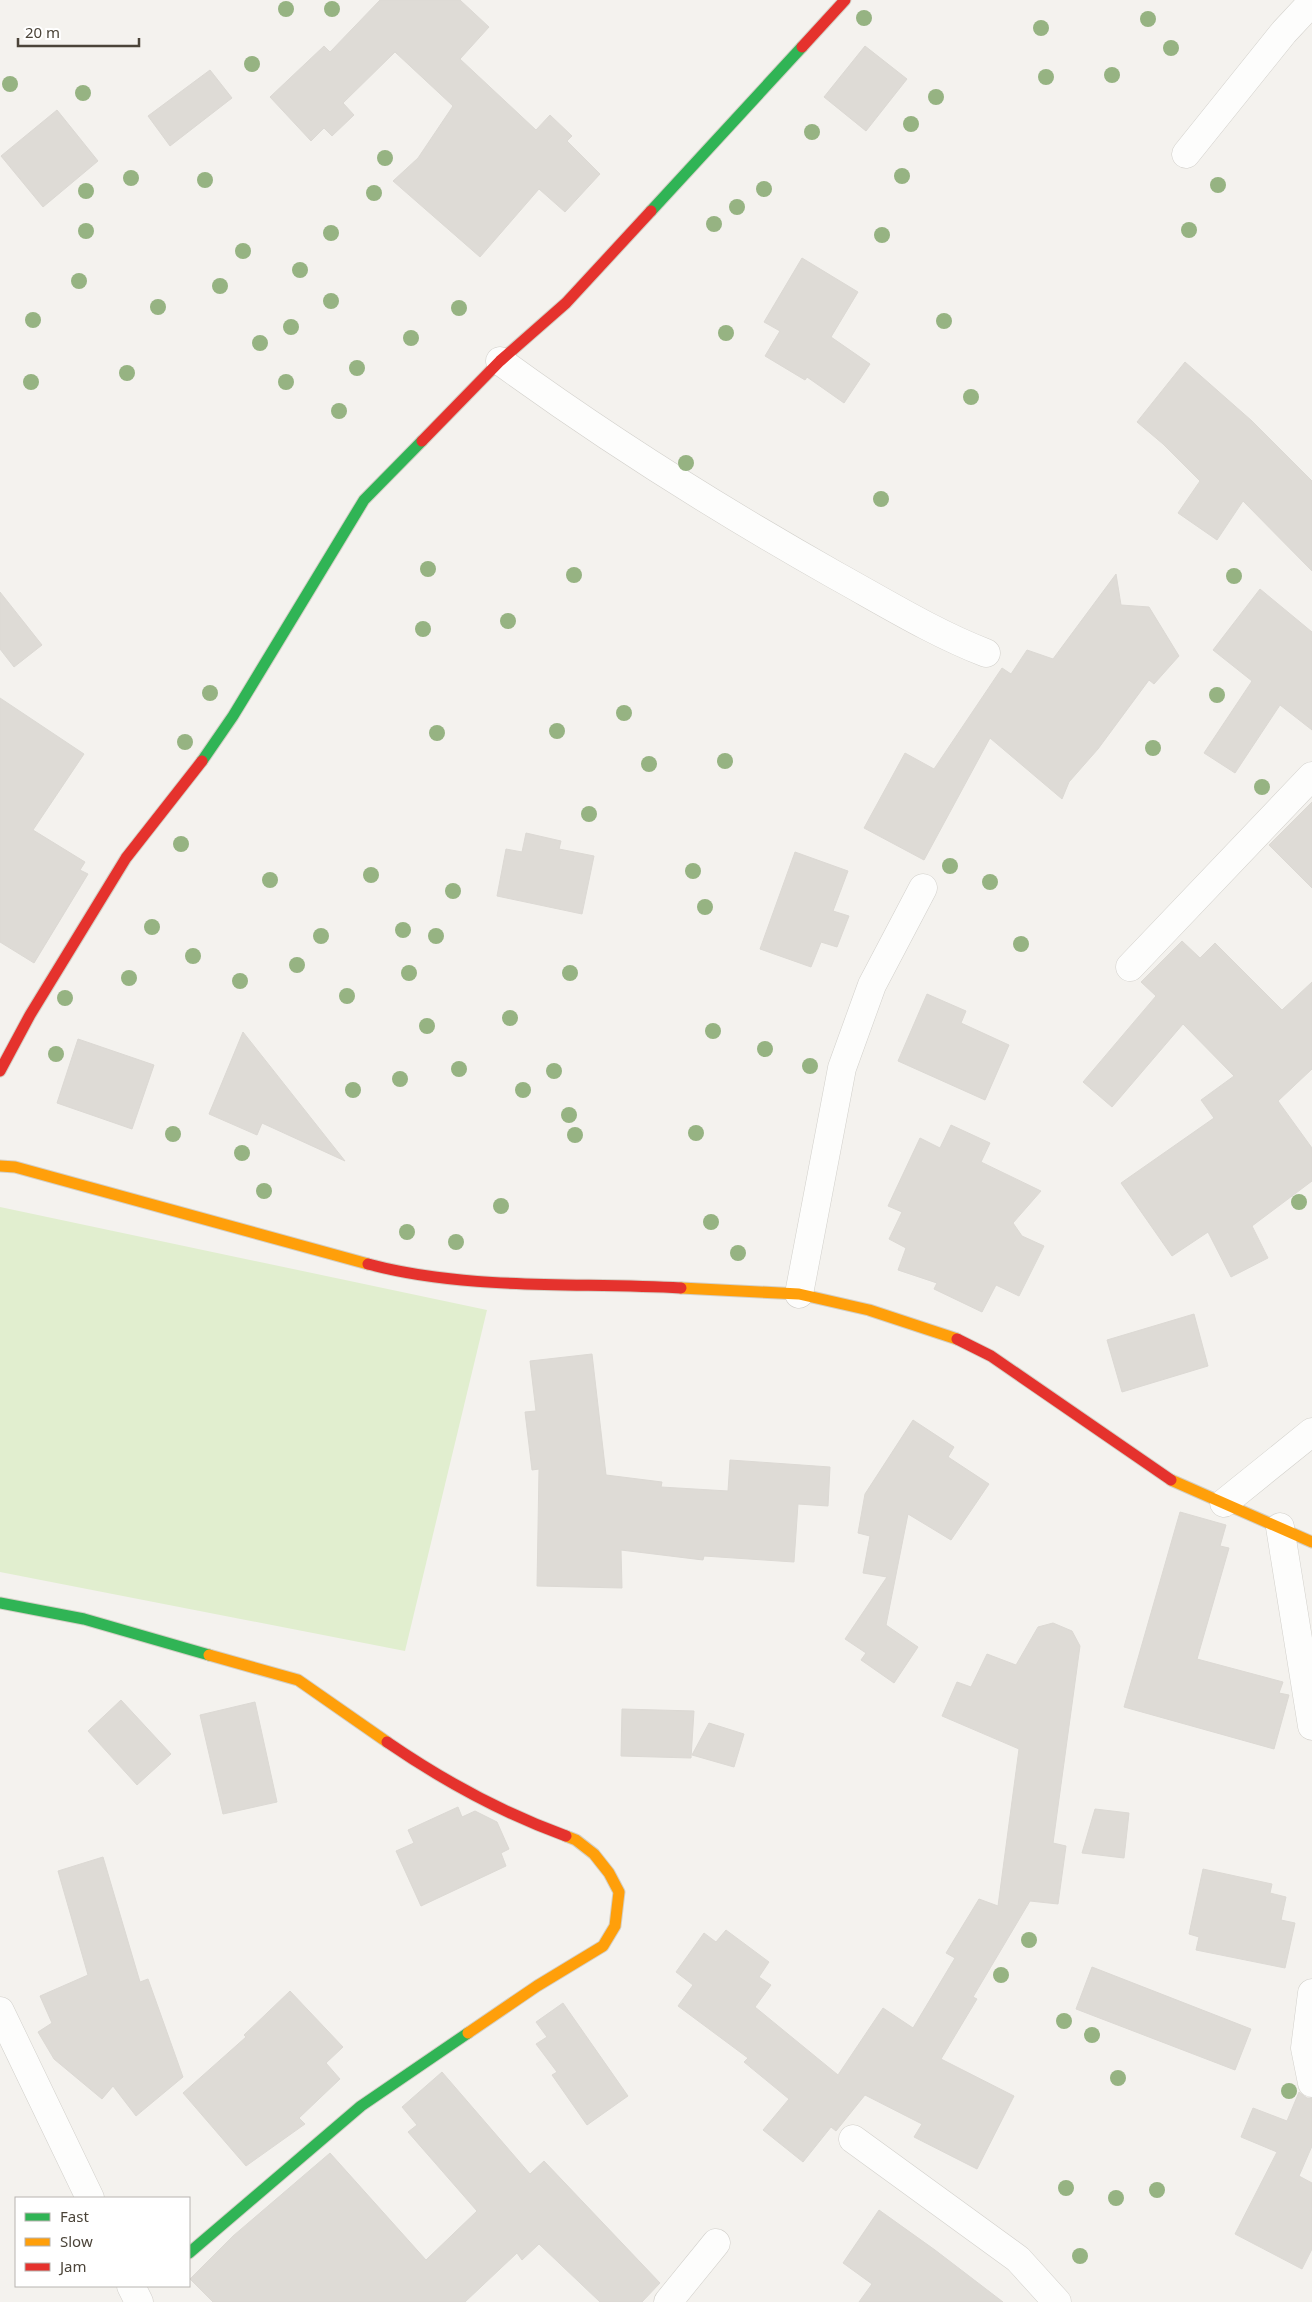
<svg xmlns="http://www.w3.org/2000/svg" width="1312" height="2302" viewBox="0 0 1312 2302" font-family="'Noto Sans',sans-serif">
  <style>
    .green { fill: #e1eecf }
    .building { fill: #dedbd6; stroke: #dcd9d4 }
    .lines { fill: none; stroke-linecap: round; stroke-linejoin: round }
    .street-casing { stroke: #d2d0cb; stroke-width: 29 }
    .fast-casing { stroke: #d3cfc5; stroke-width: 13 }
    .slow-casing { stroke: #d3cfc5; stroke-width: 13 }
    .jam-casing { stroke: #d3cfc5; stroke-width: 13 }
    .street { stroke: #fdfdfc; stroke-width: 28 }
    .fast { stroke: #30b455; stroke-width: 11 }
    .slow { stroke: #ff9f0a; stroke-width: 11 }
    .jam { stroke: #e5322d; stroke-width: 11 }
    .tree { fill: #96b382 }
  </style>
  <rect width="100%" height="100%" fill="#f4f2ee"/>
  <polygon class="green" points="0,1207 487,1310 405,1651 0,1572"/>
  <g class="building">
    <polygon points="380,0 460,0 489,27 460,59 536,130 550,115 572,136 567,141 600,174 565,212 539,189 480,257 393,181 418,158 453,106 395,52 343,103 354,115 332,136 324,128 311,141 270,97 324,46 330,52"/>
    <polygon points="865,46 907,79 866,131 824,97"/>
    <polygon points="210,70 232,98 170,146 148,116"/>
    <polygon points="57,110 98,161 43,207 1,156"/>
    <polygon points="802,258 858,292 831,337 870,364 844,403 807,377 805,380 765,356 780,331 764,322"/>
    <polygon points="1185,362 1252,421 1312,481 1312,571 1243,501 1217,540 1178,513 1200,481 1163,444 1137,422"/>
    <polygon points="1116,574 1121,605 1149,607 1179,656 1154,684 1149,680 1098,749 1069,782 1062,799 990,738 924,860 864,828 905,753 934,769 1002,668 1011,674 1027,650 1053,659"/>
    <polygon points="1260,589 1312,632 1312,730 1280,705 1235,773 1204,753 1252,681 1213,650"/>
    <polygon points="0,592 42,645 14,667 0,649"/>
    <polygon points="0,698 84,754 33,830 85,862 80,870 88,874 34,963 0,942"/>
    <polygon points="1312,802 1312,888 1269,845"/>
    <polygon points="526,833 561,841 559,849 594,856 582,914 497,896 506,849 522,852"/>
    <polygon points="795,852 848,871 833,911 849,916 837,947 821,942 811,967 760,949"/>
    <polygon points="1182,941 1200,958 1215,943 1282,1010 1312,982 1312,1069 1278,1101 1312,1148 1312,1181 1252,1226 1268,1258 1231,1277 1208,1232 1172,1256 1121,1183 1214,1118 1201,1100 1234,1076 1183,1024 1112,1107 1083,1082 1156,996 1141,982"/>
    <polygon points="927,994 966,1011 961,1023 1009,1045 985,1100 898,1061"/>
    <polygon points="243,1032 345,1161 262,1123 257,1135 209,1114"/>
    <polygon points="78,1039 154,1065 132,1129 57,1103"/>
    <polygon points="951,1125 990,1143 981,1162 1041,1191 1013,1223 1022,1236 1044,1246 1019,1296 996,1285 982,1312 934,1289 937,1283 898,1270 906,1248 889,1239 902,1212 888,1206 920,1138 940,1148"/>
    <polygon points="1194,1314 1208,1366 1122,1392 1107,1340"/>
    <polygon points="592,1354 606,1475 662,1482 661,1487 728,1491 730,1460 830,1467 828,1506 798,1504 794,1562 704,1556 703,1560 621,1550 622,1588 537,1586 539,1469 532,1470 525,1412 536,1411 530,1361"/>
    <polygon points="913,1420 954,1447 948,1457 989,1484 951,1540 908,1514 886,1625 918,1647 894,1683 861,1660 866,1653 845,1639 887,1577 863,1573 870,1536 858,1533 865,1494"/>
    <polygon points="1180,1512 1226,1525 1220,1546 1229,1548 1197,1659 1283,1682 1279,1693 1289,1695 1274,1749 1124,1707"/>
    <polygon points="1053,1623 1072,1631 1080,1646 1053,1843 1066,1846 1058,1904 1030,1901 973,1997 977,1999 941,2059 1014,2096 977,2169 914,2137 922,2124 865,2095 836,2131 831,2127 803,2162 763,2130 789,2099 744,2062 748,2058 678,2006 693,1985 676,1972 704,1933 716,1942 726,1930 769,1962 759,1977 771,1985 755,2007 838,2075 883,2008 913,2028 955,1958 946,1953 979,1899 998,1906 1019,1749 942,1716 957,1682 971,1687 987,1654 1016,1665 1038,1627"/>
    <polygon points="121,1700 171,1754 137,1785 88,1731"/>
    <polygon points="255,1702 277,1802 223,1814 200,1715"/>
    <polygon points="622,1709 694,1711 691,1758 621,1756"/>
    <polygon points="709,1723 744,1734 734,1767 692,1755"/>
    <polygon points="458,1807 462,1817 475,1811 497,1822 509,1849 501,1853 506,1866 421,1906 396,1851 414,1843 408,1830"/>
    <polygon points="1095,1809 1129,1813 1124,1858 1082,1853"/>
    <polygon points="103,1857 140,1982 148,1979 183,2077 136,2116 113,2086 102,2099 54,2059 38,2032 52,2023 40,1996 88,1975 58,1871"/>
    <polygon points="1203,1869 1272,1884 1270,1893 1286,1897 1281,1920 1295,1923 1285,1968 1196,1950 1199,1937 1189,1934"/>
    <polygon points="1092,1967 1251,2029 1235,2070 1076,2009"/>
    <polygon points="290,1991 343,2047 326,2063 340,2079 299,2118 305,2124 246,2166 183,2093 246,2037 244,2035"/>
    <polygon points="563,2003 628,2096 587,2125 552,2075 557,2072 536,2044 547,2037 536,2022"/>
    <polygon points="442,2072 530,2174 544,2161 660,2283 642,2302 600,2302 539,2244 522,2260 517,2253 465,2302 213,2302 190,2279 233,2236 330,2153 426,2260 477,2211 408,2132 417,2125 402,2107"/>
    <polygon points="1299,2092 1307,2098 1312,2098 1312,2146 1299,2176 1312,2183 1312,2249 1302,2269 1235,2234 1277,2152 1241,2137 1253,2108 1287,2121"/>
    <polygon points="879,2210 935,2250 1003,2302 859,2302 872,2284 843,2263"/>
  </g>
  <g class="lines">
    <g class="street-casing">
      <g id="street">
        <polyline points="1186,154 1284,32 1312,2"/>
        <path d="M500 361C607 439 720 510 835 575 884 602 934 633 986 653"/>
        <polyline points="1130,967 1312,776"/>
        <polyline points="799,1294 842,1068 872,985 923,888"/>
        <polyline points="1224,1503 1312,1432"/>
        <polyline points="1280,1527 1312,1726"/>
        <polyline points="1312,1993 1305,2048 1312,2083"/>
        <polyline points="0,2011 90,2198"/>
        <polyline points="853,2139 1018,2259 1057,2302"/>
        <polyline points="131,2286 139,2302"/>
        <polyline points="668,2302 716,2243"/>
      </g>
    </g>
    <g class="fast-casing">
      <g id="fast">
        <polyline points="651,211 802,47"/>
        <polyline points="202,761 233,716 364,500 422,441"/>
        <polyline points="0,1603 84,1619 209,1655"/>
        <polyline points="189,2253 361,2106 468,2033"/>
      </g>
    </g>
    <g class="slow-casing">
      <g id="slow">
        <polyline points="0,1166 15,1167 368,1264"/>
        <polyline points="681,1288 799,1294 869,1310 957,1339"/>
        <polyline points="1171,1480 1312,1542"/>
        <polyline points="209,1655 298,1680 387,1742"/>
        <polyline points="468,2033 537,1986 603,1946 615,1926 619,1892 609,1873 594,1854 576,1840 566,1836"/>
      </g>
    </g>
    <g class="jam-casing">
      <g id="jam">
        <polyline points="802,47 845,0"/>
        <polyline points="422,441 500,361 566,303 651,211"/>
        <polyline points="0,1071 30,1015 126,858 202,761"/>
        <path d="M368 1264C469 1291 577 1282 681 1288"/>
        <polyline points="957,1339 991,1356 1171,1480"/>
        <path d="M387 1742C441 1779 505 1814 566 1836"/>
      </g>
    </g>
    <use href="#street" class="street"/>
    <use href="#fast" class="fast"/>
    <use href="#slow" class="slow"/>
    <use href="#jam" class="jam"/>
  </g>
  <g class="tree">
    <circle cx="286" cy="9" r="8"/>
    <circle cx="332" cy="9" r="8"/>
    <circle cx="864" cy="18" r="8"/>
    <circle cx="1148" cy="19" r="8"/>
    <circle cx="1041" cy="28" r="8"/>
    <circle cx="1171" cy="48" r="8"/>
    <circle cx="252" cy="64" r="8"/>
    <circle cx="1112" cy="75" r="8"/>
    <circle cx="1046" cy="77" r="8"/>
    <circle cx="10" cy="84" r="8"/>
    <circle cx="83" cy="93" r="8"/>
    <circle cx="936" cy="97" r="8"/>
    <circle cx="911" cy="124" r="8"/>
    <circle cx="812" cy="132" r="8"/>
    <circle cx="385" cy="158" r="8"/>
    <circle cx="902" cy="176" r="8"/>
    <circle cx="131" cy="178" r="8"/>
    <circle cx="205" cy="180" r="8"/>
    <circle cx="1218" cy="185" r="8"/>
    <circle cx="764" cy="189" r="8"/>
    <circle cx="86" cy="191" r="8"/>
    <circle cx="374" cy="193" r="8"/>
    <circle cx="737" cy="207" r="8"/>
    <circle cx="714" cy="224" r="8"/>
    <circle cx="1189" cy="230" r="8"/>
    <circle cx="86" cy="231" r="8"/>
    <circle cx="331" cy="233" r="8"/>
    <circle cx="882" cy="235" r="8"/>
    <circle cx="243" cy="251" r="8"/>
    <circle cx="300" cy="270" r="8"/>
    <circle cx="79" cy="281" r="8"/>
    <circle cx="220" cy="286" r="8"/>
    <circle cx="331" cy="301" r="8"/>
    <circle cx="158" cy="307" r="8"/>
    <circle cx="459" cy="308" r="8"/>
    <circle cx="33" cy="320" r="8"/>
    <circle cx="944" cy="321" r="8"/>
    <circle cx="291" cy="327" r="8"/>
    <circle cx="726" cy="333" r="8"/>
    <circle cx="411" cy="338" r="8"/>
    <circle cx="260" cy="343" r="8"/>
    <circle cx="357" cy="368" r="8"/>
    <circle cx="127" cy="373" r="8"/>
    <circle cx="31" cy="382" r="8"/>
    <circle cx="286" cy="382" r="8"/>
    <circle cx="971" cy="397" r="8"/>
    <circle cx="339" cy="411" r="8"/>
    <circle cx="686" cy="463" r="8"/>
    <circle cx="881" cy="499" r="8"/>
    <circle cx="428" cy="569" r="8"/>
    <circle cx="574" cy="575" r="8"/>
    <circle cx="1234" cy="576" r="8"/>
    <circle cx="508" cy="621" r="8"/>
    <circle cx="423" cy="629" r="8"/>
    <circle cx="210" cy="693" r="8"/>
    <circle cx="1217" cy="695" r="8"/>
    <circle cx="624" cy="713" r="8"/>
    <circle cx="557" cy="731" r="8"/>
    <circle cx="437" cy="733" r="8"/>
    <circle cx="185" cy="742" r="8"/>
    <circle cx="1153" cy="748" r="8"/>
    <circle cx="725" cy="761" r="8"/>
    <circle cx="649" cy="764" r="8"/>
    <circle cx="1262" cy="787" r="8"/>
    <circle cx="589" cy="814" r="8"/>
    <circle cx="181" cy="844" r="8"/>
    <circle cx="950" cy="866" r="8"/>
    <circle cx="693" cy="871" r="8"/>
    <circle cx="371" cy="875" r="8"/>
    <circle cx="270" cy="880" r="8"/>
    <circle cx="990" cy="882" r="8"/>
    <circle cx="453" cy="891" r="8"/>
    <circle cx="705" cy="907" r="8"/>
    <circle cx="152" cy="927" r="8"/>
    <circle cx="403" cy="930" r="8"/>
    <circle cx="321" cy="936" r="8"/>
    <circle cx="436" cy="936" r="8"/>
    <circle cx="1021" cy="944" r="8"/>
    <circle cx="193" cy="956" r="8"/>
    <circle cx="297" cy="965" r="8"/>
    <circle cx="409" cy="973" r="8"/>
    <circle cx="570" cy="973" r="8"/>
    <circle cx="129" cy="978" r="8"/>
    <circle cx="240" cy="981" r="8"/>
    <circle cx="347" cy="996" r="8"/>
    <circle cx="65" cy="998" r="8"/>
    <circle cx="510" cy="1018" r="8"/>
    <circle cx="427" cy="1026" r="8"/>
    <circle cx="713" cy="1031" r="8"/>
    <circle cx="765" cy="1049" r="8"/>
    <circle cx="56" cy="1054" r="8"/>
    <circle cx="810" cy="1066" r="8"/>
    <circle cx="459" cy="1069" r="8"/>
    <circle cx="554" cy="1071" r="8"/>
    <circle cx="400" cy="1079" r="8"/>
    <circle cx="353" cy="1090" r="8"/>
    <circle cx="523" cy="1090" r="8"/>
    <circle cx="569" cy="1115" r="8"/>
    <circle cx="696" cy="1133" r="8"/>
    <circle cx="173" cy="1134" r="8"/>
    <circle cx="575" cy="1135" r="8"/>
    <circle cx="242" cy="1153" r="8"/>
    <circle cx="264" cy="1191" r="8"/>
    <circle cx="1299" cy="1202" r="8"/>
    <circle cx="501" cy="1206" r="8"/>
    <circle cx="711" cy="1222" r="8"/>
    <circle cx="407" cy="1232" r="8"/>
    <circle cx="456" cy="1242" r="8"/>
    <circle cx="738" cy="1253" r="8"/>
    <circle cx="1029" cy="1940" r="8"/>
    <circle cx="1001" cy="1975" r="8"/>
    <circle cx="1064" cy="2021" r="8"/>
    <circle cx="1092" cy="2035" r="8"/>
    <circle cx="1118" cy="2078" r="8"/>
    <circle cx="1289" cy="2091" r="8"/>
    <circle cx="1066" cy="2188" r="8"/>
    <circle cx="1157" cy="2190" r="8"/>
    <circle cx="1116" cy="2198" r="8"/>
    <circle cx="1080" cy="2256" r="8"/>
  </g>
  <rect x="15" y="2197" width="175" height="90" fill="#ffffff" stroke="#b7b4b0"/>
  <rect x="25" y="2213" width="25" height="8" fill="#30b455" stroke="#b7b4b0"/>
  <text x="60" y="2222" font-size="15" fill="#4b4439">Fast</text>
  <rect x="25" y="2238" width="25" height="8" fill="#ff9f0a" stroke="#b7b4b0"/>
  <text x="60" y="2247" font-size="15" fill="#4b4439">Slow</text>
  <rect x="25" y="2263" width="25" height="8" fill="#e5322d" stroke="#b7b4b0"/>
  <text x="60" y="2272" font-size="15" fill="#4b4439">Jam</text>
  <path d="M18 38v8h121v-8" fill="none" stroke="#4b4439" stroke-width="2.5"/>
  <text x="25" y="38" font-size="15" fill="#4b4439" stroke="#ffffff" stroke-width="4" paint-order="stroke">20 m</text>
</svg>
